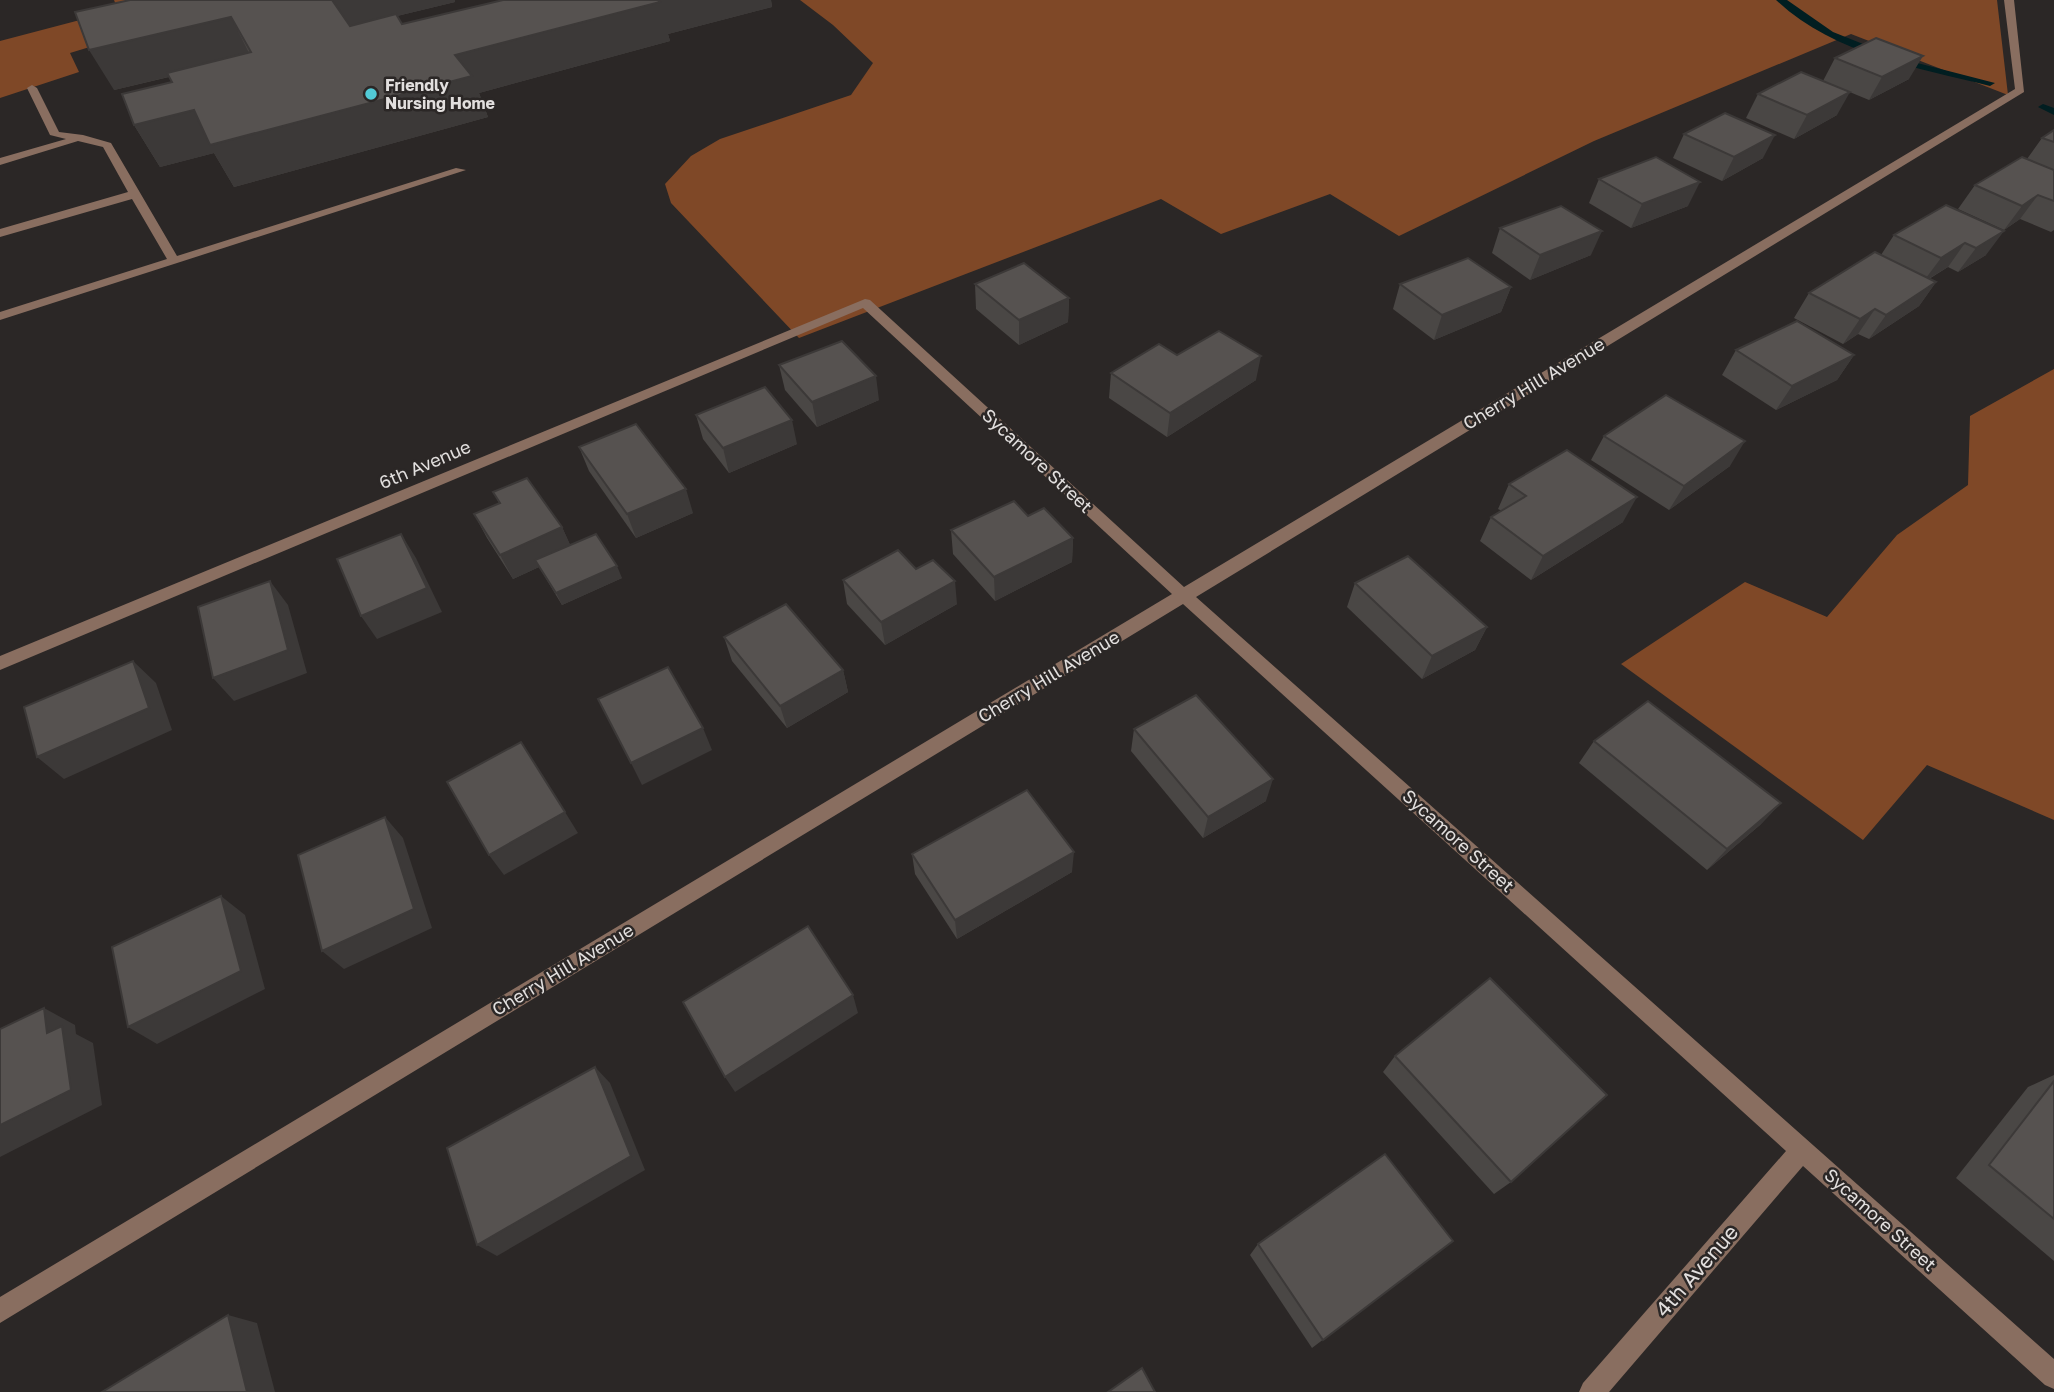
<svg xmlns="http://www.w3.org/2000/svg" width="2054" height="1392" viewBox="0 0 2054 1392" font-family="'Golos Text',sans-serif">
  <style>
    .forest { fill: #7f4827 }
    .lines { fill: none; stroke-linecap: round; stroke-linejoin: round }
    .stream { fill: #011e21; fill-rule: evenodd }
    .minor { fill: #896e60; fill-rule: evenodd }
    .wall { fill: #4a4745 }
    .shaded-wall { fill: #3c3938 }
    .building { fill: #565250; stroke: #3c3938; stroke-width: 2 }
    .poi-dot { fill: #52cbd7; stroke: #2b2726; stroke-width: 2.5 }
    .labels { text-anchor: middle; stroke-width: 5; stroke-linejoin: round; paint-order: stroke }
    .far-poi-label { font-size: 16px; font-weight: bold; fill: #e2dfde; stroke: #2b2726; text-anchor: start }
    .street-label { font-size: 18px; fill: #e2dfde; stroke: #2b2726 }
    .near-street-label { font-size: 21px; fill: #e2dfde; stroke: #2b2726 }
  </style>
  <rect width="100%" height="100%" fill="#2b2726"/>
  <g class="forest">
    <polygon points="114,0 255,0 214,9 70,53 79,72 0,98 0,41 118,10"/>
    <polygon points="800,0 1997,0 2008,95 1851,34 1594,141 1399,236 1330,194 1221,234 1161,199 799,338 671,203 665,184 691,156 720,139 851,95 873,63 833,25"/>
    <polygon points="2054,369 2054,820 1927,765 1863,840 1621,664 1745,582 1827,617 1897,535 1968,485 1970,416"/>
  </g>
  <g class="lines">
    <g class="stream">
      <path d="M1776 0H1787L1833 32 1898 58 1995 83 1990 86C1917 68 1833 54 1776 0Z"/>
      <polygon points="2043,104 2054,108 2054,115 2038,107"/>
    </g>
    <g class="minor">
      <polygon points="2004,0 2014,0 2024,92 1196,597 2054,1359 2054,1389 2045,1385 1803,1166 1609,1392 1579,1392 1583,1383 1786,1151 1183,604 0,1323 0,1297 1172,594 863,308 0,670 0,656 865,299 870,300 1184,587 2015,89"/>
      <polygon points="32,85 37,88 59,132 83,135 111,143 177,256 456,168 466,170 0,320 0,312 167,259 132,199 0,237 0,229 128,192 103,147 78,141 0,165 0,158 66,139 50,135 27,88"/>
    </g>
  </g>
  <g class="wall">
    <polygon points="130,0 455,0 455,2 397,16 402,24 503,0 771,0 772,7 668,34 670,41 479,93 488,117 234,187 214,153 160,167 134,125 172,82 169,77 114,90"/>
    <polygon points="1835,58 1909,79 1869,100 1823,81"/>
    <polygon points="1758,94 1837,115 1794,139 1746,118"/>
    <polygon points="2054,130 2054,230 2051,232 2020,219 2004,230 1958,209 1975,185 2027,159 2042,138"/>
    <polygon points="1684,134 1763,158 1722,181 1673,158"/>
    <polygon points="1599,179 1688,206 1631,228 1589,203"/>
    <polygon points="1946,205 1986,255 1958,272 1948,267 1929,279 1936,282 1919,306 1869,339 1858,334 1843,344 1794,318 1809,293 1881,255 1894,235"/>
    <polygon points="1500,228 1591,255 1530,280 1492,253"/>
    <polygon points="975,284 1069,298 1068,322 1019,345 976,309"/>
    <polygon points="1400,284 1511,287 1501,312 1434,340 1393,309"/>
    <polygon points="1736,350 1854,355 1837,380 1776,410 1722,375"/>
    <polygon points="1177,355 1256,380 1167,437 1109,398 1111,373"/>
    <polygon points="779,365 879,400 817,427 785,390"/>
    <polygon points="696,415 797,444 729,473 703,439"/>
    <polygon points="1604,436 1730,466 1669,510 1591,460"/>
    <polygon points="579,447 693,513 636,538 589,471"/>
    <polygon points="1509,484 1623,522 1531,580 1480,541 1491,517 1502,511 1498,509"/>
    <polygon points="493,492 562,527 570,545 622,578 562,605 539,567 513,579 487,538 474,514 499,503"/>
    <polygon points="1028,516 1073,538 1072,562 995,601 953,554 951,530"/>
    <polygon points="916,569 957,604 885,645 847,604 843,580"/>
    <polygon points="1355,583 1487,627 1475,650 1422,679 1347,607"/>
    <polygon points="724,637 843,670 848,692 787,728 732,661"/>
    <polygon points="1134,729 1266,801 1203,838 1131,751"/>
    <polygon points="1594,741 1781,803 1760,825 1707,870 1579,763"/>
    <polygon points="912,854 1072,872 957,939 915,874"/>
    <polygon points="1395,1056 1511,1182 1494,1194 1383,1072"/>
    <polygon points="2054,1075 2054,1261 1956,1178 2028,1087"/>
    <polygon points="1453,1241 1312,1348 1250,1255 1258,1244"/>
  </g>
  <g class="shaded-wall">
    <polygon points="330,0 455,0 455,2 343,29"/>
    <polygon points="655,0 771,0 772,7 668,34 670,41 479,93 488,117 234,187 214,153 160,167 134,125 194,110 455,55"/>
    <polygon points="231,17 251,57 114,90 89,50"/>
    <polygon points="1923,56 1909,79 1869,100 1882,77"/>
    <polygon points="1850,92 1837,115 1794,139 1807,115"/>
    <polygon points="1775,135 1763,158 1722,181 1734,157"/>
    <polygon points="1700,182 1688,206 1631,228 1642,204"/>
    <polygon points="2038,195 2020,219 2004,230 2022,206"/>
    <polygon points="1602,231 1591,255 1530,280 1540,255"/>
    <polygon points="2004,231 1986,255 1958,272 1976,248"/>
    <polygon points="1965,243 1948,267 1923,282 1941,258"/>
    <polygon points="1936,282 1919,306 1869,339 1886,315"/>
    <polygon points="1511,287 1501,312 1434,340 1442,315"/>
    <polygon points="1069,298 1068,322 1019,345 1019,320"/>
    <polygon points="1875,309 1858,334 1843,344 1860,319"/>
    <polygon points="1854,355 1837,380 1776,410 1792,386"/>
    <polygon points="1261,356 1256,380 1167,437 1170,413"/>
    <polygon points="876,376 879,400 817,427 812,402"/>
    <polygon points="792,420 797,444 729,473 723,448"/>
    <polygon points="1745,441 1730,466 1669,510 1684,486"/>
    <polygon points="686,489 693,513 636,538 627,514"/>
    <polygon points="1637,497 1623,522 1531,580 1543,556"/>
    <polygon points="562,527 573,551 535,560 539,567 513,579 500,555"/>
    <polygon points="401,534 416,558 442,612 377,639 361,616"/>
    <polygon points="1073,538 1072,562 995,601 994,577"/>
    <polygon points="617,566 622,578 562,605 556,593"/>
    <polygon points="270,581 288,605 307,673 234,701 213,678"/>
    <polygon points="955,581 957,604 885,645 881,622"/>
    <polygon points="1487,627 1475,650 1422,679 1432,656"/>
    <polygon points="133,661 156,683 172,730 64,779 37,757"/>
    <polygon points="843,670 848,692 787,728 780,706"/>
    <polygon points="703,728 712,750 642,785 631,763"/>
    <polygon points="1273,779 1266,801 1203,838 1208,817"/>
    <polygon points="1781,803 1760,825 1707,870 1727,849"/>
    <polygon points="565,812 578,833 504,875 489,855"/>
    <polygon points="385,817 403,838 432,928 344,969 322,951"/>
    <polygon points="1074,852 1072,872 957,939 955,920"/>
    <polygon points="221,896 245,915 265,989 157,1044 128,1027"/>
    <polygon points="853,995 858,1013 735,1092 725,1077"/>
    <polygon points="44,1008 75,1025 76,1034 93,1043 102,1105 0,1157 0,1125 47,1033"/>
    <polygon points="595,1067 610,1083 645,1170 497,1256 477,1245"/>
    <polygon points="228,1315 257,1323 275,1392 247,1392"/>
  </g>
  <g class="building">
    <polygon points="130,0 332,0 350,26 396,14 402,24 503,0 658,0 660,2 455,55 472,76 210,145 194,110 134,125 122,94 172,82 167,73 251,52 231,17 89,50 75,12"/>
    <polygon points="1876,38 1923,56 1882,77 1835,58"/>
    <polygon points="1801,72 1850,92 1807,115 1758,94"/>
    <polygon points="1725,113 1775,135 1734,157 1684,134"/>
    <polygon points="2054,130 2054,142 2042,138"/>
    <polygon points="1656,157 1700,182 1642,204 1599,179"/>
    <polygon points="2022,157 2054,170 2054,201 2038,195 2022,206 1975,185"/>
    <polygon points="1946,205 2004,231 1976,248 1965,243 1941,258 1894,235"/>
    <polygon points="1561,206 1602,231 1540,255 1500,228"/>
    <polygon points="1875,252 1936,282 1886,315 1875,309 1860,319 1809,293"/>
    <polygon points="1468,258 1511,287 1442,315 1400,284"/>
    <polygon points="1024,263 1069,298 1019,320 975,284"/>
    <polygon points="1797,321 1854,355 1792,386 1736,350"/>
    <polygon points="1219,331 1261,356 1170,413 1111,373 1159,344 1177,355"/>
    <polygon points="842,341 876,376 812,402 779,365"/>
    <polygon points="765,387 792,420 723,448 696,415"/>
    <polygon points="1666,395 1745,441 1684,486 1604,436"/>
    <polygon points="636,424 686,489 627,514 579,447"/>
    <polygon points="1567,450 1637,497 1543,556 1491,517 1526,496 1509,484"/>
    <polygon points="527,478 562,527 500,555 474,514 500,503 493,492"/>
    <polygon points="1014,501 1028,516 1044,508 1073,538 994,577 951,530"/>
    <polygon points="401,534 427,588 361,616 337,559"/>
    <polygon points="596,534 617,566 556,593 535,560"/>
    <polygon points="898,550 916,569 933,560 955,581 881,622 843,580"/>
    <polygon points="1408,556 1487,627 1432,656 1355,583"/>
    <polygon points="270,581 288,650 213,678 198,607"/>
    <polygon points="786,604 843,670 780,706 724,637"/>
    <polygon points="133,661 149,708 37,757 24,707"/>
    <polygon points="668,667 703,728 631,763 598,699"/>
    <polygon points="1196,695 1273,779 1208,817 1134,729"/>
    <polygon points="1648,701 1781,803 1727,849 1594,741"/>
    <polygon points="521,742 565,812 489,855 447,782"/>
    <polygon points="1027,790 1074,852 955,920 912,854"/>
    <polygon points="385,817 414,909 322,951 298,855"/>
    <polygon points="221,896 241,971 128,1027 112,947"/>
    <polygon points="808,926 853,995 725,1077 683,1002"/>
    <polygon points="1490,978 1607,1095 1511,1182 1395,1056"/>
    <polygon points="44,1008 47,1033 62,1026 71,1090 0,1125 0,1029"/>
    <polygon points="595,1067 631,1156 477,1245 447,1148"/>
    <polygon points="2054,1081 2054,1219 1989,1165"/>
    <polygon points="1385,1154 1453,1241 1323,1340 1258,1244"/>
    <polygon points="228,1315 247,1392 102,1392"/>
    <polygon points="1142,1368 1155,1392 1108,1392"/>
  </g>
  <circle class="poi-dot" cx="371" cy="94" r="7"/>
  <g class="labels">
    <g class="far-poi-label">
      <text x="385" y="91">Friendly<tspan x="385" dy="18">Nursing Home</tspan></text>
    </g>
    <g class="street-label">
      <text transform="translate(1534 384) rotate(-31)" y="6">Cherry Hill Avenue</text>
      <text transform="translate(1037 461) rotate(43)" y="6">Sycamore Street</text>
      <text transform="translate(425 465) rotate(-23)" y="6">6th Avenue</text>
      <text transform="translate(1049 677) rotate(-31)" y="6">Cherry Hill Avenue</text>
      <text transform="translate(1458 841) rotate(42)" y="6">Sycamore Street</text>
      <text transform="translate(563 970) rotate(-31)" y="6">Cherry Hill Avenue</text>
      <text transform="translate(1880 1220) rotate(42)" y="6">Sycamore Street</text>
    </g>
    <g class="near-street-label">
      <text transform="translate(1697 1271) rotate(-49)" y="7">4th Avenue</text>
    </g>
  </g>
</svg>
